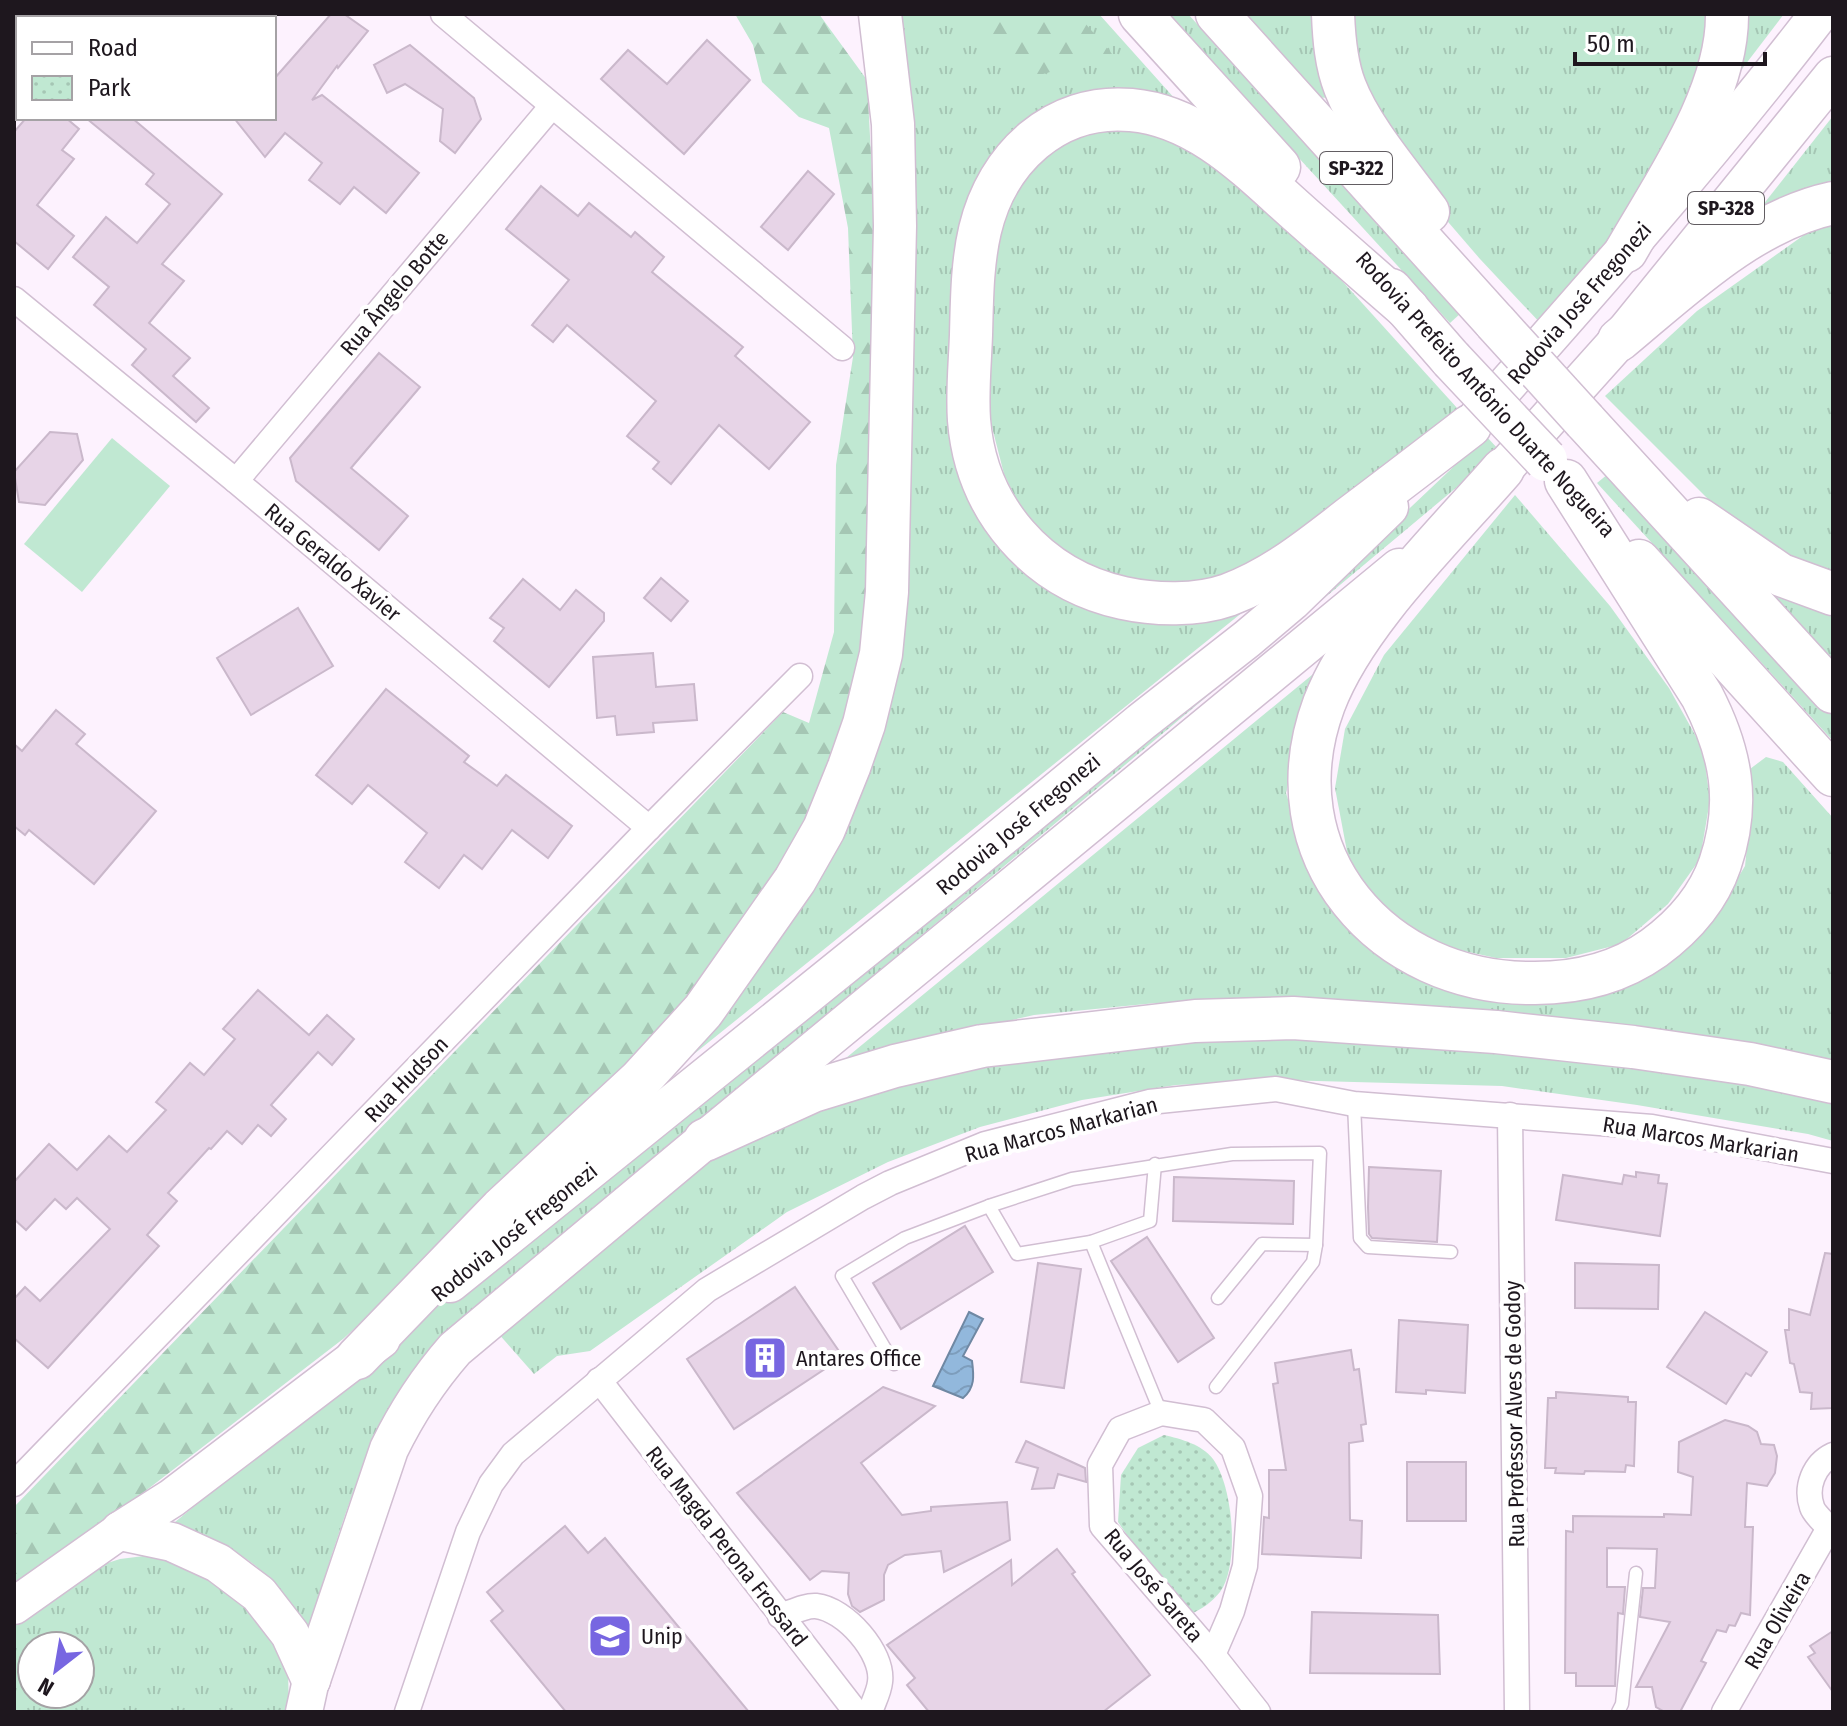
<svg xmlns="http://www.w3.org/2000/svg" width="1847" height="1726" viewBox="0 0 1847 1726" font-family="'Fira Sans Condensed',sans-serif">
  <style>
    .grass { fill: url(#grass-tufts); fill-rule: evenodd }
    .forest { fill: url(#forest-firs) }
    .park { fill: url(#park-dots) }
    .pitch { fill: #c0e8d2 }
    .water { fill: url(#water-waves); stroke: #6f88a3; stroke-width: 2 }
    .building { fill: #e7d4e7; stroke: #cab8cb; stroke-width: 2 }
    .lines { fill: none; stroke-linecap: round; stroke-linejoin: round }
    .service-casing { stroke: #d1bed2; stroke-width: 15 }
    .minor-casing { stroke: #d1bed2; stroke-width: 27 }
    .primary-casing { stroke: #d1bed2; stroke-width: 39 }
    .trunk-casing { stroke: #d1bed2; stroke-width: 41 }
    .motorway-casing { stroke: #d1bed2; stroke-width: 45 }
    .service { stroke: #fff; stroke-width: 12 }
    .minor { stroke: #fff; stroke-width: 24 }
    .primary { stroke: #fff; stroke-width: 36 }
    .trunk { stroke: #fff; stroke-width: 38 }
    .motorway { stroke: #fff; stroke-width: 42 }
    .motorway-bridge-casing { stroke: #d1bed2; stroke-width: 45; stroke-linecap: butt }
    .motorway-bridge { stroke: #fff; stroke-width: 42 }
    .labels { text-anchor: middle; stroke-width: 8; stroke-linejoin: round; paint-order: stroke }
    .shield { fill: #fff; stroke: #625d62; stroke-width: 2 }
    .shield-label { font-size: 20px; font-weight: bold; fill: #1e171e }
    .street-label { font-size: 22px; fill: #1e171e; stroke: #fff }
    .poi-label { font-size: 22px; fill: #1e171e; stroke: #fff; text-anchor: start }
  </style>
  <defs>
    <pattern id="grass-tufts" width="24" height="20" patternUnits="userSpaceOnUse" patternTransform="scale(2)"><rect width="24" height="20" fill="#c0e8d2"/><path d="M3 7l-1-3M5 7V3M7 7l1-3M15 17l-1-3M17 17v-4M19 17l1-3" fill="none" stroke="#a5c6b4"/></pattern>
    <pattern id="forest-firs" width="22" height="20" patternUnits="userSpaceOnUse" patternTransform="scale(2)"><rect width="22" height="20" fill="#c0e8d2"/><path d="M5 1l3.5 6h-7zM16 11l3.5 6h-7z" fill="#a5c6b4"/></pattern>
    <pattern id="park-dots" width="8" height="8" patternUnits="userSpaceOnUse" patternTransform="scale(2)"><rect width="8" height="8" fill="#c0e8d2"/><path d="M2 2h.1M6 6h.1" fill="none" stroke="#a5c6b4" stroke-width="1.8" stroke-linecap="round"/></pattern>
    <pattern id="water-waves" width="16" height="10" patternUnits="userSpaceOnUse" patternTransform="scale(2)"><rect width="16" height="10" fill="#92b8dc"/><path d="M0 5q4-4 8 0t8 0" fill="none" stroke="#7d9dbc"/></pattern>
  </defs>
  <rect width="100%" height="100%" fill="#fdf2fe"/>
  <g class="grass">
    <polygon points="891,14 1099,14 1176,100 1019,140 959,399 1064,590 1264,595 622,1112 835,832"/>
    <polygon points="1167,14 1188,14 1461,313 1450,323"/>
    <polygon points="1241,14 1315,14 1328,98 1315,97"/>
    <polygon points="1346,14 1719,14 1713,56 1634,206 1543,326 1480,259 1424,194 1357,91"/>
    <polygon points="1742,14 1784,14 1716,103"/>
    <polygon points="1833,116 1833,187 1759,211 1766,201"/>
    <polygon points="1125,120 1249,178 1458,409 1327,527 1197,589 1112,579 1045,540 1020,507 1004,474 992,427 987,391 991,243 1031,160 1065,135"/>
    <polygon points="1833,226 1833,573 1807,568 1727,518 1605,396 1697,311 1811,230"/>
    <path d="M1486 436 1500 451 449 1331C371 1406 338 1537 306 1638 294 1619 284 1596 269 1579 244 1549 205 1540 169 1527L455 1292 1337 577Z"/>
    <polygon points="1608,474 1833,716 1833,741 1597,483"/>
    <polygon points="1515,495 1610,606 1669,688 1703,749 1710,800 1700,859 1668,904 1621,944 1566,958 1496,958 1432,944 1395,917 1370,892 1349,862 1335,788 1345,729 1384,655"/>
    <polygon points="1773,582 1833,606 1833,664 1768,593"/>
    <polygon points="1329,661 1299,723 1286,793 1311,874 1404,963 1632,978 1707,929 1745,866 1752,799 1750,769 1766,757 1783,762 1833,818 1833,1069 1269,1001 1156,1003 1034,1015 846,1058"/>
    <polygon points="1298,1024 1833,1090 1833,1141 1808,1134 1637,1105 1502,1086 1280,1080 1176,1085 1082,1100 980,1127 888,1162 787,1212 590,1351 557,1356 534,1374 497,1332 728,1138 965,1065"/>
    <path d="M144 1556 172 1558 198 1567 267 1626 288 1670 289 1712H14V1625L95 1567 120 1559ZM32 1646H80V1694H32Z"/>
  </g>
  <g class="forest">
    <polygon points="735,14 819,14 867,80 876,249 874,651 814,822 729,955 517,1181 343,1339 14,1592 14,1507 783,712 809,723 834,632 836,465 853,357 848,228 829,128 799,117 762,82 753,45"/>
    <polygon points="969,14 1077,14 1112,54 1026,79"/>
  </g>
  <path class="park" d="M1164 1435C1181 1439 1201 1444 1213 1459 1233 1486 1240 1565 1220 1592 1212 1602 1202 1609 1191 1614L1172 1600 1118 1522 1121 1475 1138 1448Z"/>
  <polygon class="pitch" points="112,438 170,486 82,592 24,544"/>
  <path class="water" d="M969 1312 983 1319 963 1356 972 1361C974 1376 975 1388 963 1398L933 1386Z"/>
  <g class="building">
    <polygon points="331,14 344,14 368,31 338,68 337,66 312,100 322,95 419,173 386,213 354,187 340,204 309,180 322,163 285,133 265,157 234,118 274,118 274,79"/>
    <polygon points="707,40 750,80 684,154 601,79 628,50 667,84"/>
    <polygon points="410,45 474,98 481,119 455,153 440,141 443,109 405,84 387,93 374,65"/>
    <polygon points="26,118 66,118 79,129 62,150 74,159 37,205 74,236 48,269 14,241 14,132"/>
    <polygon points="86,118 132,118 222,194 162,264 184,281 149,323 190,358 173,376 209,408 196,422 132,365 146,349 94,305 109,287 73,257 106,217 137,243 170,204 146,184 154,174"/>
    <polygon points="808,171 834,194 788,250 761,227"/>
    <polygon points="541,186 578,216 589,203 631,237 635,232 664,257 652,272 743,347 735,356 810,422 769,469 719,425 671,484 653,469 659,462 627,436 656,401 567,325 553,342 532,325 569,280 506,229"/>
    <polygon points="379,353 420,387 351,468 408,516 379,550 296,481 290,458"/>
    <polygon points="50,432 77,434 83,460 45,505 19,502 14,472"/>
    <polygon points="661,578 688,601 671,621 644,598"/>
    <polygon points="523,579 560,610 576,590 604,613 604,621 549,687 494,641 504,628 490,618"/>
    <polygon points="298,608 333,666 251,715 217,658"/>
    <polygon points="653,653 656,687 694,684 697,720 653,723 654,732 617,735 615,716 597,718 593,657"/>
    <polygon points="386,689 469,756 464,762 497,786 506,775 572,826 548,858 512,830 482,869 464,855 439,888 405,862 427,833 368,785 352,804 316,775"/>
    <polygon points="56,710 85,734 76,744 156,811 94,884 29,830 25,835 14,826 14,744 22,751"/>
    <polygon points="258,990 309,1035 327,1015 354,1039 332,1065 318,1052 271,1105 286,1119 271,1136 258,1125 242,1144 227,1131 211,1149 209,1148 168,1193 177,1201 147,1235 159,1246 48,1368 14,1338 14,1299 25,1287 40,1301 110,1229 77,1198 66,1209 55,1199 26,1230 14,1219 14,1182 49,1144 77,1170 109,1136 127,1152 166,1110 156,1102 190,1063 204,1075 235,1039 223,1029"/>
    <polygon points="1369,1167 1441,1171 1437,1242 1372,1238 1369,1234 1368,1207"/>
    <polygon points="1636,1172 1659,1175 1658,1183 1667,1184 1660,1236 1556,1220 1563,1175 1622,1184 1624,1175 1636,1177"/>
    <polygon points="1174,1177 1294,1181 1293,1224 1173,1221"/>
    <polygon points="965,1226 993,1272 901,1329 873,1283"/>
    <polygon points="1147,1237 1214,1338 1178,1362 1111,1261"/>
    <polygon points="1825,1253 1833,1254 1833,1408 1811,1409 1812,1393 1800,1392 1794,1364 1790,1363 1785,1330 1789,1330 1789,1309 1810,1315"/>
    <polygon points="1038,1263 1081,1269 1064,1388 1021,1382"/>
    <polygon points="1575,1263 1659,1265 1658,1309 1575,1308"/>
    <polygon points="795,1287 843,1357 734,1429 687,1359"/>
    <polygon points="1705,1312 1767,1352 1751,1376 1746,1373 1726,1404 1667,1367"/>
    <polygon points="1399,1320 1468,1325 1465,1393 1426,1390 1426,1394 1396,1392"/>
    <polygon points="1351,1350 1354,1370 1359,1369 1366,1424 1361,1425 1363,1441 1349,1443 1350,1520 1362,1521 1361,1558 1262,1554 1264,1517 1269,1518 1269,1470 1286,1470 1273,1384 1278,1383 1275,1363"/>
    <polygon points="883,1387 935,1406 861,1463 902,1515 931,1511 931,1507 1007,1502 1010,1540 944,1572 941,1551 905,1555 888,1565 884,1575 884,1600 860,1612 852,1606 848,1594 849,1573 822,1571 810,1580 737,1493"/>
    <polygon points="1556,1392 1628,1397 1628,1402 1636,1402 1634,1466 1626,1465 1625,1472 1585,1471 1584,1474 1555,1473 1556,1468 1545,1468 1548,1398 1556,1398"/>
    <polygon points="1725,1420 1748,1426 1757,1432 1761,1444 1774,1445 1777,1456 1775,1473 1767,1486 1747,1483 1745,1527 1753,1527 1750,1615 1741,1613 1735,1626 1729,1625 1726,1632 1717,1630 1701,1661 1706,1663 1680,1712 1665,1712 1656,1707 1652,1687 1636,1687 1670,1622 1640,1617 1643,1588 1655,1588 1657,1549 1607,1548 1607,1587 1625,1587 1623,1614 1618,1613 1615,1686 1576,1686 1576,1673 1565,1673 1566,1531 1573,1532 1573,1516 1664,1517 1664,1514 1691,1515 1693,1477 1678,1472 1679,1442"/>
    <polygon points="1026,1441 1085,1468 1086,1482 1058,1474 1054,1488 1032,1489 1038,1468 1016,1462"/>
    <rect x="1407" y="1462" width="59" height="59"/>
    <polygon points="565,1526 588,1553 605,1538 749,1712 566,1712 491,1621 503,1611 487,1592"/>
    <polygon points="1057,1549 1075,1572 1072,1574 1150,1675 1103,1712 929,1712 907,1685 915,1678 887,1645 1011,1560 1012,1585"/>
    <polygon points="1312,1612 1438,1615 1440,1674 1310,1673"/>
    <polygon points="1833,1631 1833,1692 1808,1657 1815,1653 1810,1646"/>
  </g>
  <g class="lines">
    <g class="service-casing">
      <g id="service">
        <polyline points="1354,1104 1360,1238 1368,1247 1451,1252"/>
        <polyline points="989,1206 1017,1254 1091,1242 1150,1221 1155,1164"/>
        <polyline points="1091,1242 1161,1413"/>
        <polyline points="1218,1298 1262,1244 1316,1245"/>
        <polyline points="894,1364 842,1276 905,1238 989,1206 1072,1179 1232,1154 1320,1153 1316,1245 1313,1262 1216,1387"/>
        <polyline points="1618,1712 1622,1704 1636,1573"/>
      </g>
    </g>
    <g class="minor-casing">
      <g id="minor">
        <polyline points="443,14 842,348"/>
        <polyline points="14,299 236,481 649,828"/>
        <polyline points="236,481 552,106"/>
        <polyline points="1510,1115 1517,1712"/>
        <polyline points="599,1380 856,1712"/>
        <path d="M1833 1455C1814 1464 1805 1487 1812 1507 1814 1514 1824 1522 1829 1528L1833 1529"/>
        <polyline points="14,1484 649,828 800,676"/>
        <path d="M780 1616C790 1613 806 1605 816 1606 845 1609 884 1653 880 1682 879 1692 873 1703 870 1712"/>
        <polyline points="1213,1655 1232,1611 1245,1566 1250,1496 1233,1448 1204,1420 1161,1413 1120,1429 1100,1465 1102,1526 1213,1655 1258,1712"/>
        <polyline points="407,1712 468,1532 491,1484 513,1454 707,1290 863,1197 890,1183 985,1144 1149,1102 1276,1089 1354,1104 1652,1127 1833,1161"/>
        <polyline points="1724,1712 1829,1528"/>
      </g>
    </g>
    <g class="primary-casing">
      <g id="primary">
        <polyline points="14,1606 120,1531"/>
        <polyline points="304,1712 311,1680"/>
      </g>
    </g>
    <g class="trunk-casing">
      <g id="trunk">
        <path d="M1472 424C1591 290 1710 156 1819 14"/>
        <polyline points="1507,465 1619,340 1833,76"/>
        <polyline points="450,1283 941,887 1141,722 1247,639 1292,601 1389,507"/>
        <polyline points="120,1531 172,1498 381,1339"/>
        <polyline points="120,1531 172,1542 218,1563 259,1594 290,1634 311,1680"/>
        <path d="M311 1680 389 1449C407 1412 427 1381 455 1349L705 1140 1399 568"/>
      </g>
    </g>
    <g class="motorway-casing">
      <g id="motorway">
        <polyline points="1140,14 1279,167"/>
        <polyline points="1217,14 1495,322"/>
        <path d="M1333 14C1334 39 1336 64 1345 87 1361 129 1401 175 1428 212"/>
        <path d="M1626 251C1665 183 1728 94 1727 14"/>
        <polyline points="1391,290 1451,359"/>
        <path d="M1408 309C1372 278 1337 247 1302 216 1253 173 1201 116 1131 110 1055 103 997 158 980 230 972 264 972 300 971 335 970 363 967 392 969 420 976 509 1037 579 1123 598 1155 605 1197 606 1228 595 1276 577 1313 546 1352 516 1392 486 1431 456 1470 426"/>
        <path d="M1619 340C1682 288 1750 221 1833 203"/>
        <polyline points="1585,421 1833,692"/>
        <path d="M1503 469C1445 536 1355 622 1324 704 1268 854 1382 985 1535 983 1578 983 1619 973 1654 948 1684 926 1708 899 1720 864 1741 802 1731 752 1702 696L1566 481"/>
        <polyline points="1699,519 1781,575 1833,594"/>
        <polyline points="1639,561 1833,775"/>
        <polyline points="705,1140 813,1091 895,1066 982,1046 1195,1021 1293,1018 1496,1032 1633,1047 1750,1064 1833,1082"/>
        <polyline points="357,1358 501,1209 640,1080 703,1011 795,880 824,829 849,767 864,724 881,654 887,592 895,226 893,124 880,14"/>
      </g>
    </g>
    <use href="#service" class="service"/>
    <use href="#minor" class="minor"/>
    <use href="#primary" class="primary"/>
    <use href="#trunk" class="trunk"/>
    <use href="#motorway" class="motorway"/>
    <g class="motorway-bridge-casing">
      <g id="motorway-bridge">
        <polyline points="1495,322 1585,421"/>
        <polyline points="1451,359 1546,460"/>
      </g>
    </g>
    <use href="#motorway-bridge" class="motorway-bridge"/>
  </g>
  <defs>
    <g id="building-square" transform="scale(2.3)"><rect x="-9" y="-9" width="18" height="18" rx="4" fill="#7766e1" stroke="#fff"/><path d="M-4-6H4V6H1V3H-1V6H-4ZM-2.5-4.3h1.7v1.8h-1.7ZM.8-4.3h1.7v1.8H.8ZM-2.5-1h1.7V.8h-1.7ZM.8-1h1.7V.8H.8Z" fill="#fff"/></g>
    <g id="university-square" transform="scale(2.3)"><rect x="-9" y="-9" width="18" height="18" rx="4" fill="#7766e1" stroke="#fff"/><path d="M0-5L7-2L0 1L-7-2ZM-4 1L0 2.5L4 1V4Q0 6-4 4Z" fill="#fff"/></g>
  </defs>
  <g fill-rule="evenodd">
    <use href="#building-square" x="765" y="1358"/>
    <use href="#university-square" x="610" y="1636"/>
  </g>
  <g class="labels">
    <g class="shield">
      <rect x="1320" y="152" width="72" height="32" rx="6"/>
      <rect x="1688" y="192" width="76" height="32" rx="6"/>
    </g>
    <g class="shield-label">
      <text x="1356" y="175">SP-322</text>
      <text x="1726" y="215">SP-328</text>
    </g>
    <g class="street-label">
      <text transform="translate(394 293) rotate(-50)" y="8">Rua Ângelo Botte</text>
      <text transform="translate(1579 303) rotate(-49)" y="8">Rodovia José Fregonezi</text>
      <text transform="translate(1486 394) rotate(48)" y="8">Rodovia Prefeito Antônio Duarte Nogueira</text>
      <text transform="translate(333 562) rotate(40)" y="8">Rua Geraldo Xavier</text>
      <text transform="translate(1018 824) rotate(-40)" y="8">Rodovia José Fregonezi</text>
      <text transform="translate(406 1079) rotate(-46)" y="8">Rua Hudson</text>
      <text transform="translate(1061 1129) rotate(-15)" y="8">Rua Marcos Markarian</text>
      <text transform="translate(1701 1139) rotate(9)" y="8">Rua Marcos Markarian</text>
      <text transform="translate(514 1232) rotate(-39)" y="8">Rodovia José Fregonezi</text>
      <text transform="translate(1514 1414) rotate(-91)" y="8">Rua Professor Alves de Godoy</text>
      <text transform="translate(727 1546) rotate(52)" y="8">Rua Magda Perona Frossard</text>
      <text transform="translate(1154 1585) rotate(50)" y="8">Rua José Sareta</text>
      <text transform="translate(1777 1620) rotate(-60)" y="8">Rua Oliveira</text>
    </g>
    <g class="poi-label">
      <text x="796" y="1366">Antares Office</text>
      <text x="641" y="1644">Unip</text>
    </g>
  </g>
  <rect width="1847" height="1726" fill="none" stroke="#1e171e" stroke-width="32"/>
  <rect x="16" y="16" width="260" height="104" fill="#ffffff" stroke="#a5a2a5" stroke-width="2"/>
  <rect x="32" y="42" width="40" height="12" fill="#ffffff" stroke="#a5a2a5" stroke-width="2"/>
  <text x="88" y="56" font-size="24" fill="#1e171e">Road</text>
  <rect x="32" y="76" width="40" height="24" fill="url(#park-dots)" stroke="#a5a2a5" stroke-width="2"/>
  <text x="88" y="96" font-size="24" fill="#1e171e">Park</text>
  <g transform="translate(56 1670) rotate(211)"><circle r="38" fill="#ffffff" stroke="#a5a2a5" stroke-width="2"/>
  <path d="M0-6L14 30L0 20L-14 30Z" fill="#7766e1"/>
  <text y="-12" font-size="22" font-weight="bold" text-anchor="middle" fill="#1e171e">N</text>
  </g>
  <path d="M1575 52v12h190v-12" fill="none" stroke="#1e171e" stroke-width="4"/>
  <text x="1587" y="52" font-size="24" fill="#1e171e" stroke="#ffffff" stroke-width="6" paint-order="stroke">50 m</text>
</svg>
